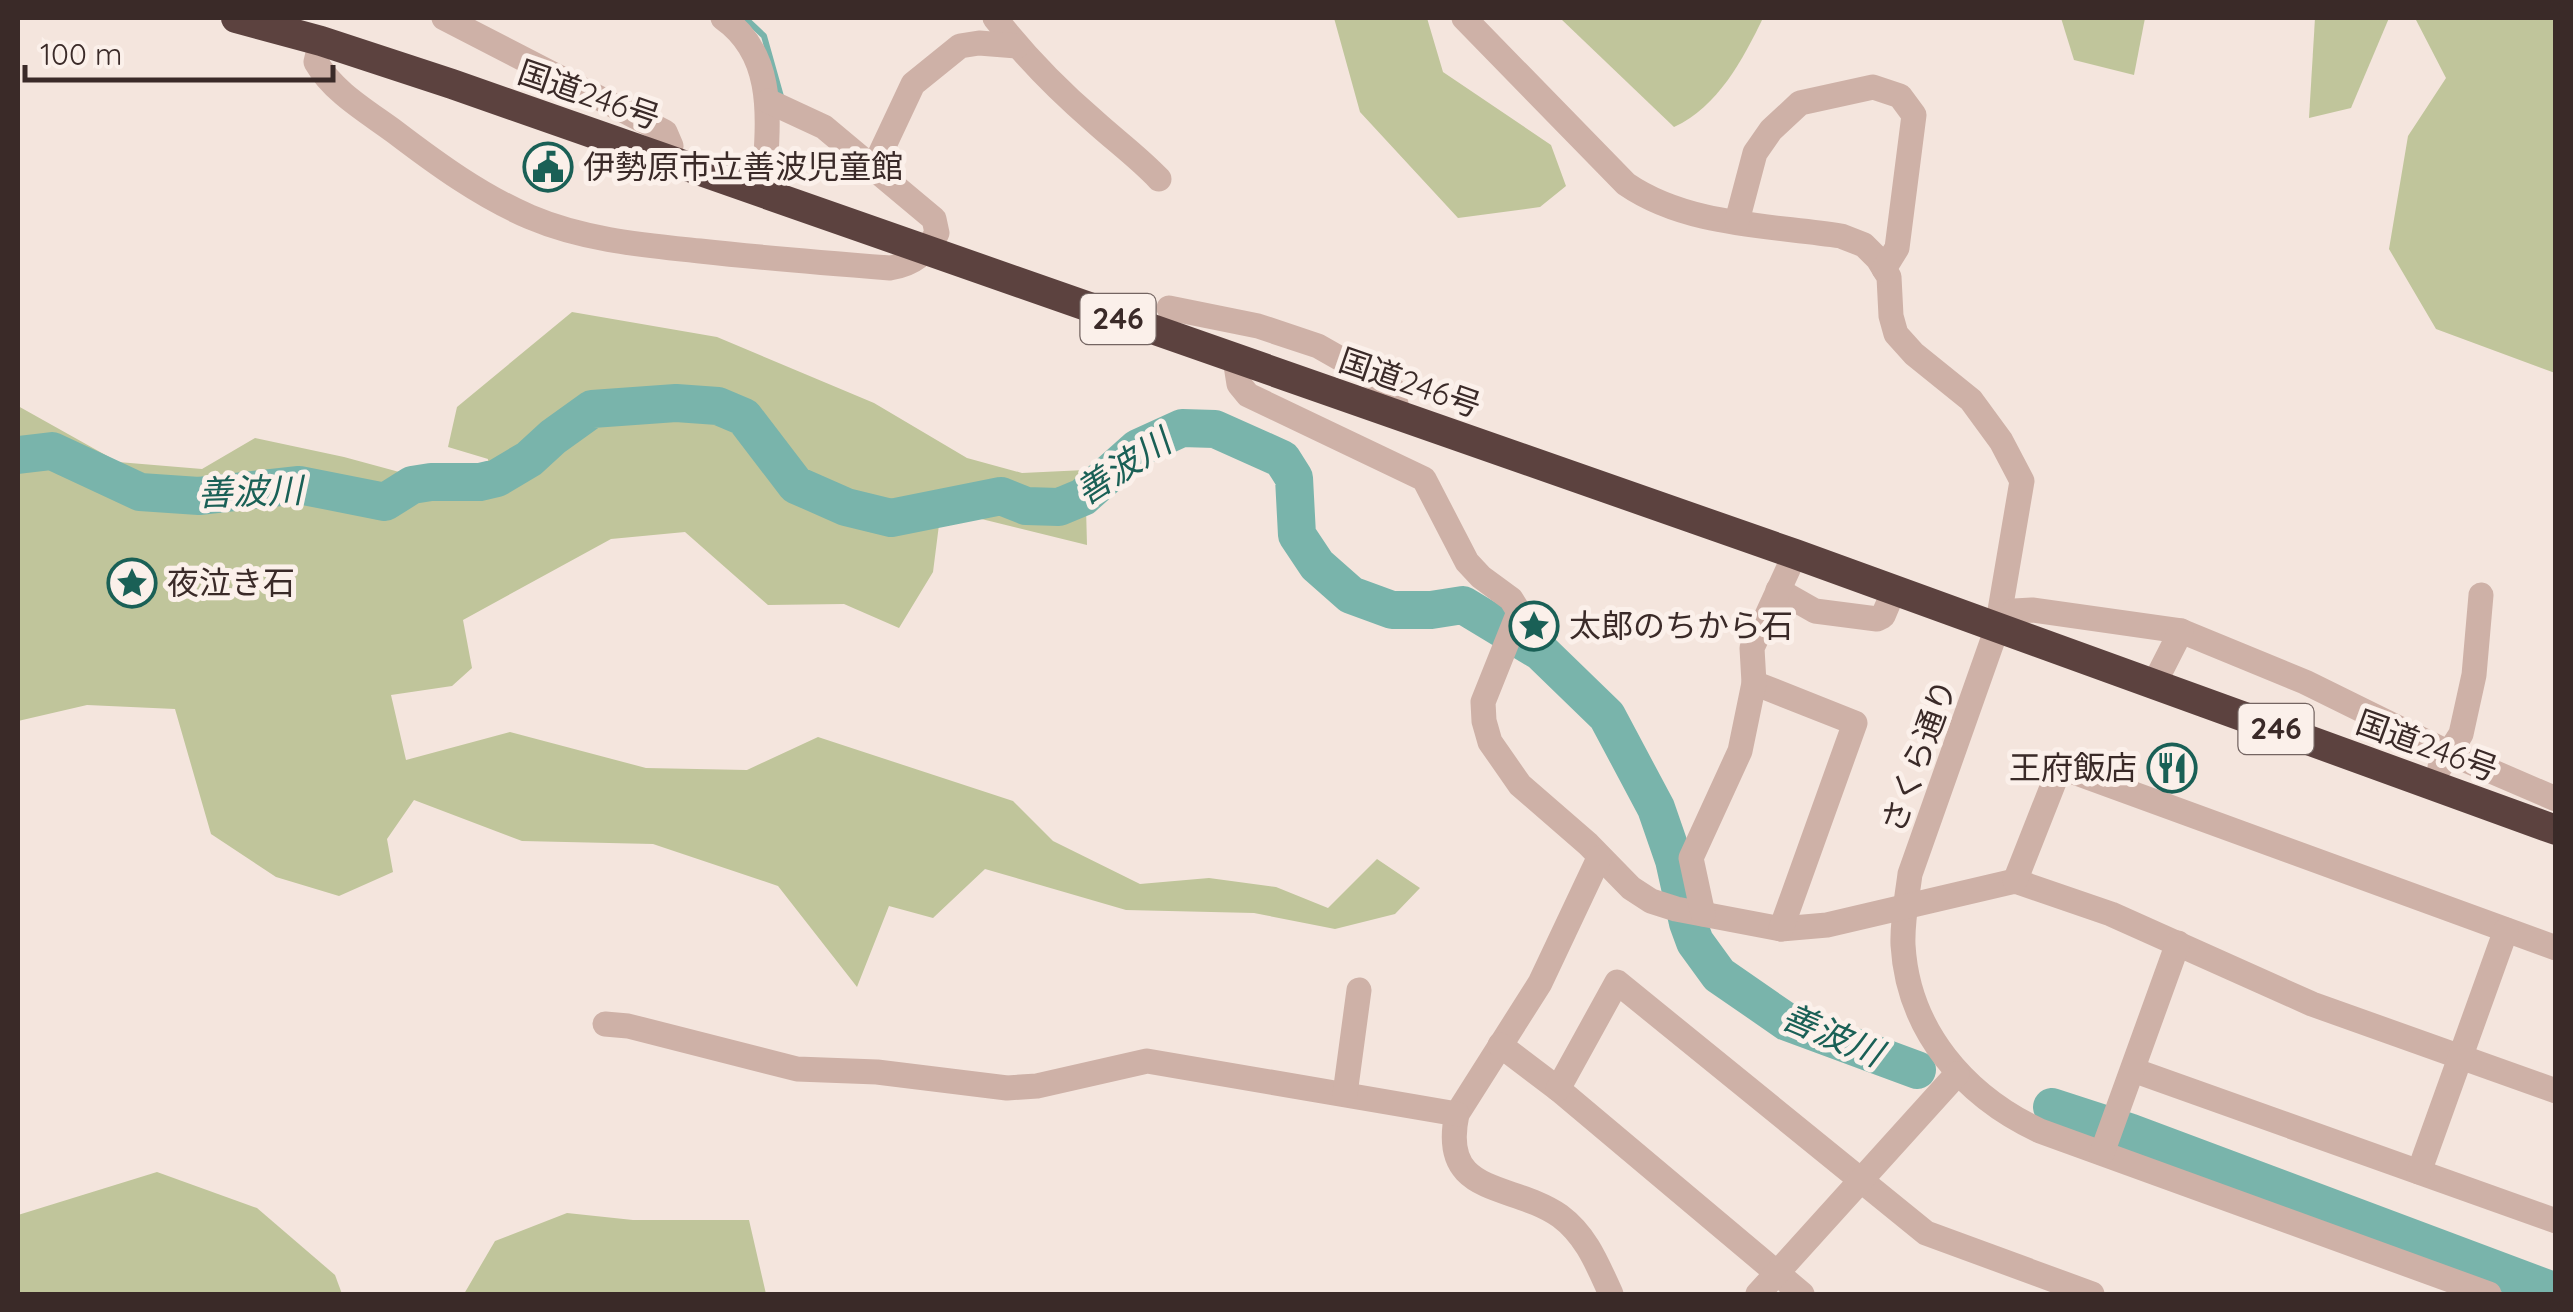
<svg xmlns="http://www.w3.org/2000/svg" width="2573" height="1312" viewBox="0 0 2573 1312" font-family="Quicksand,'Noto Sans JP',sans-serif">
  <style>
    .green { fill: #c0c59b }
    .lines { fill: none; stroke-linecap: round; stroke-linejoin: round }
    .stream { stroke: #79b4ab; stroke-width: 6 }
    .river { stroke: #79b4ab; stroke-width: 38 }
    .minor { stroke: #ceb1a7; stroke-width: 25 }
    .highway { stroke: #5c423f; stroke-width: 30 }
    .labels { text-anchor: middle; stroke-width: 10; stroke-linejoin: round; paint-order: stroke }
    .shield { fill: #fbf0ea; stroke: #746562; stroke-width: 2.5 }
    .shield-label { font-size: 30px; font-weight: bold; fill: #3a2a28 }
    .street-label { font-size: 32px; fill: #3a2a28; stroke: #fbf0ea }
    .poi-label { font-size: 32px; fill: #3a2a28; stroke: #fbf0ea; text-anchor: start }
    .water-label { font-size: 35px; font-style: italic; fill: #1a6056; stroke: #fbf0ea }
  </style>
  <rect width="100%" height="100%" fill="#f4e5dd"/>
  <g class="green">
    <polygon points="1334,18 1427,18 1443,72 1551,145 1566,186 1540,207 1458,218 1360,112"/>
    <path d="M1560 18H1763C1743 59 1718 107 1674 127Z"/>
    <polygon points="2061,18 2145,18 2134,75 2074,60"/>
    <polygon points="2315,18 2389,18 2351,108 2309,118"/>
    <polygon points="2415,18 2555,18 2555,373 2436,329 2389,249 2408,136 2446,78"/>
    <polygon points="572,312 717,337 874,403 967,458 1022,473 1085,470 1087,545 941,509 933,572 899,628 844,604 768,605 685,532 611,539 463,620 472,668 452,686 391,695 406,760 510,732 646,768 747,770 818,737 1013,801 1053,841 1140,884 1209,878 1276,887 1328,908 1377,859 1420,888 1395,914 1335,929 1254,913 1126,910 985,869 933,918 889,906 857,987 778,886 653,844 522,841 414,800 387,839 393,872 339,896 276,877 211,834 175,709 87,705 18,721 18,406 118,462 202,469 255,438 344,457 484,495 488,459 448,447 457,407"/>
    <polygon points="157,1172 257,1208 335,1275 342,1294 18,1294 18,1215"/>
    <polygon points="567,1213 633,1220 749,1220 766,1294 464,1294 495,1241"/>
  </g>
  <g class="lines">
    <polyline class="stream" points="745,18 764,36 782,100"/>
    <g class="river">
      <polyline points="18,455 52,451 140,492 199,496 299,485 385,502 412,485 431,482 480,482 497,478 529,459 553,437 592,409 676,403 718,406 744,417 796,485 846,507 891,518 1001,496 1026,506 1059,507 1083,497 1138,448 1182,428 1215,429 1282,459 1294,478 1297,535 1317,565 1351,595 1392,610 1431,610 1463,605 1541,652 1607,716 1656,808 1674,860 1688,923 1695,942 1719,975 1787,1022 1917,1070"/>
      <polyline points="2052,1107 2129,1132 2556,1292"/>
    </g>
    <g class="minor">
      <polyline points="444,18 665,132 671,146 665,158"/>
      <path d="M723 18C781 59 766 131 764 194"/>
      <path d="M995 18C1024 55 1058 90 1094 121 1116 141 1138 157 1159 179"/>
      <path d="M1464 18 1626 184C1687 226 1769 225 1841 236L1864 245 1878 259 1889 277 1891 316 1896 334 1914 354 1971 400 2001 441 2022 481 1997 628 1910 874C1907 898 1902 921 1903 945 1908 1031 1965 1096 2040 1131L2489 1294"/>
      <path d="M321 41 316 62C333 92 368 112 395 132 437 164 481 196 530 217 584 240 643 245 700 251 763 258 826 263 890 268 914 264 925 254 937 233L934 219 824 127 768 101"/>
      <polyline points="874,167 913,84 960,46 979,43 1017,46"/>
      <polyline points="1737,221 1755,153 1771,130 1800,103 1873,87 1900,96 1914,115 1897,248 1884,269"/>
      <polyline points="1169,308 1258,326 1318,346 1392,388 1399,416"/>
      <polyline points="1235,359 1239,384 1248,395 1424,479 1467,562 1481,577 1511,599 1519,612 1483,702 1484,721 1490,742 1520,785 1588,844 1631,888 1651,901 1676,909 1781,929 1827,925 2015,881 2111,914 2312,1004 2556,1091"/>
      <polyline points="1778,590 1815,611 1877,619 1883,616 1894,590"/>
      <polyline points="2014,611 2032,610 2181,631 2305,682 2449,753 2556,799"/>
      <polyline points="1754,683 1855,723 1781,929"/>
      <polyline points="2153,686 2181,631"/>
      <polyline points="2440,767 2461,734 2474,675 2481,595"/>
      <path d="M1599 858 1540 983 1457 1114C1439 1197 1511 1182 1560 1216 1587 1236 1598 1266 1611 1294"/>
      <polyline points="2015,881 2060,767 2556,948"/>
      <polyline points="1703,914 1691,858 1740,751 1754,683 1752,648 1795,554"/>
      <polyline points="605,1024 628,1026 797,1069 877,1072 1007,1088 1037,1086 1147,1061 1457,1114"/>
      <polyline points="1500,1045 1558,1089 1802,1294"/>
      <polyline points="2133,1070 2556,1221"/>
      <polyline points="1558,1089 1617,982 1926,1233 2092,1294"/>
      <polyline points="1345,1094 1359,990"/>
      <polyline points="2102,1153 2178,943"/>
      <polyline points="2419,1172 2506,930"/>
      <polyline points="1758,1294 1957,1074"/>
    </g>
    <polyline class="highway" points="236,18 321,41 452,84 1795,554 2556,830"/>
  </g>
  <defs>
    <g id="civic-ring" transform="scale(2.5)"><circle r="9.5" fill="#fbf0ea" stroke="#1a6056" stroke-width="1.5"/><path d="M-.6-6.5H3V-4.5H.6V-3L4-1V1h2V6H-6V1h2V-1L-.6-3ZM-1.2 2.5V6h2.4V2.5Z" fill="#1a6056"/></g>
    <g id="sight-ring" transform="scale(2.5)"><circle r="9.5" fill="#fbf0ea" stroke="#1a6056" stroke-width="1.5"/><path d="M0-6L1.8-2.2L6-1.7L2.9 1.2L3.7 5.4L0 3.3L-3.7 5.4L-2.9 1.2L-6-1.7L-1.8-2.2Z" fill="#1a6056"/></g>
    <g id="restaurant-ring" transform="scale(2.5)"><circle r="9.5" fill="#fbf0ea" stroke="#1a6056" stroke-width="1.5"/><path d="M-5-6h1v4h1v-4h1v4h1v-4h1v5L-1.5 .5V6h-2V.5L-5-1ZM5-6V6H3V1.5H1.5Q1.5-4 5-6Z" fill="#1a6056"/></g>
  </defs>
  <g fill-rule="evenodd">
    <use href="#civic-ring" x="548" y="167"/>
    <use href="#sight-ring" x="132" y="583"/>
    <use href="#sight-ring" x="1534" y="626"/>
    <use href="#restaurant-ring" x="2172" y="768"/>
  </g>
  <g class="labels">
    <g class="shield">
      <rect x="1080.5" y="294" width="75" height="50" rx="8"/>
      <rect x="2238.5" y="704" width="75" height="50" rx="8"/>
    </g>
    <g class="shield-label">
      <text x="1118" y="329">246</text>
      <text x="2276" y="739">246</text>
    </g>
    <g class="street-label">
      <text transform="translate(589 95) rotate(19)" y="11">国道246号</text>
      <text transform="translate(1410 383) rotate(19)" y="11">国道246号</text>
      <text transform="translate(2427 746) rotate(20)" y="11">国道246号</text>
      <text transform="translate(1919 756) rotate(-70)" y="11">さくら通り</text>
    </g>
    <g class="poi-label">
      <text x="583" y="178">伊勢原市立善波児童館</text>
      <text x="167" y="594">夜泣き石</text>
      <text x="1569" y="637">太郎のちから石</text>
      <text x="2137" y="779" text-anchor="end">王府飯店</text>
    </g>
    <g class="water-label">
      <text transform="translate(1123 467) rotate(-33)" y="12">善波川</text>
      <text transform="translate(250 492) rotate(-2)" y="12">善波川</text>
      <text transform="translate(1832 1035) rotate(23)" y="12">善波川</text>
    </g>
  </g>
  <rect width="2573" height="1312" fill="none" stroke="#3a2a28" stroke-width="40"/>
  <path d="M25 65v15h308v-15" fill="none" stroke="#3a2a28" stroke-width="5"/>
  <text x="40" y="65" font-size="30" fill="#3a2a28" stroke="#fbf0ea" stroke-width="8" paint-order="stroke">100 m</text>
</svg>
